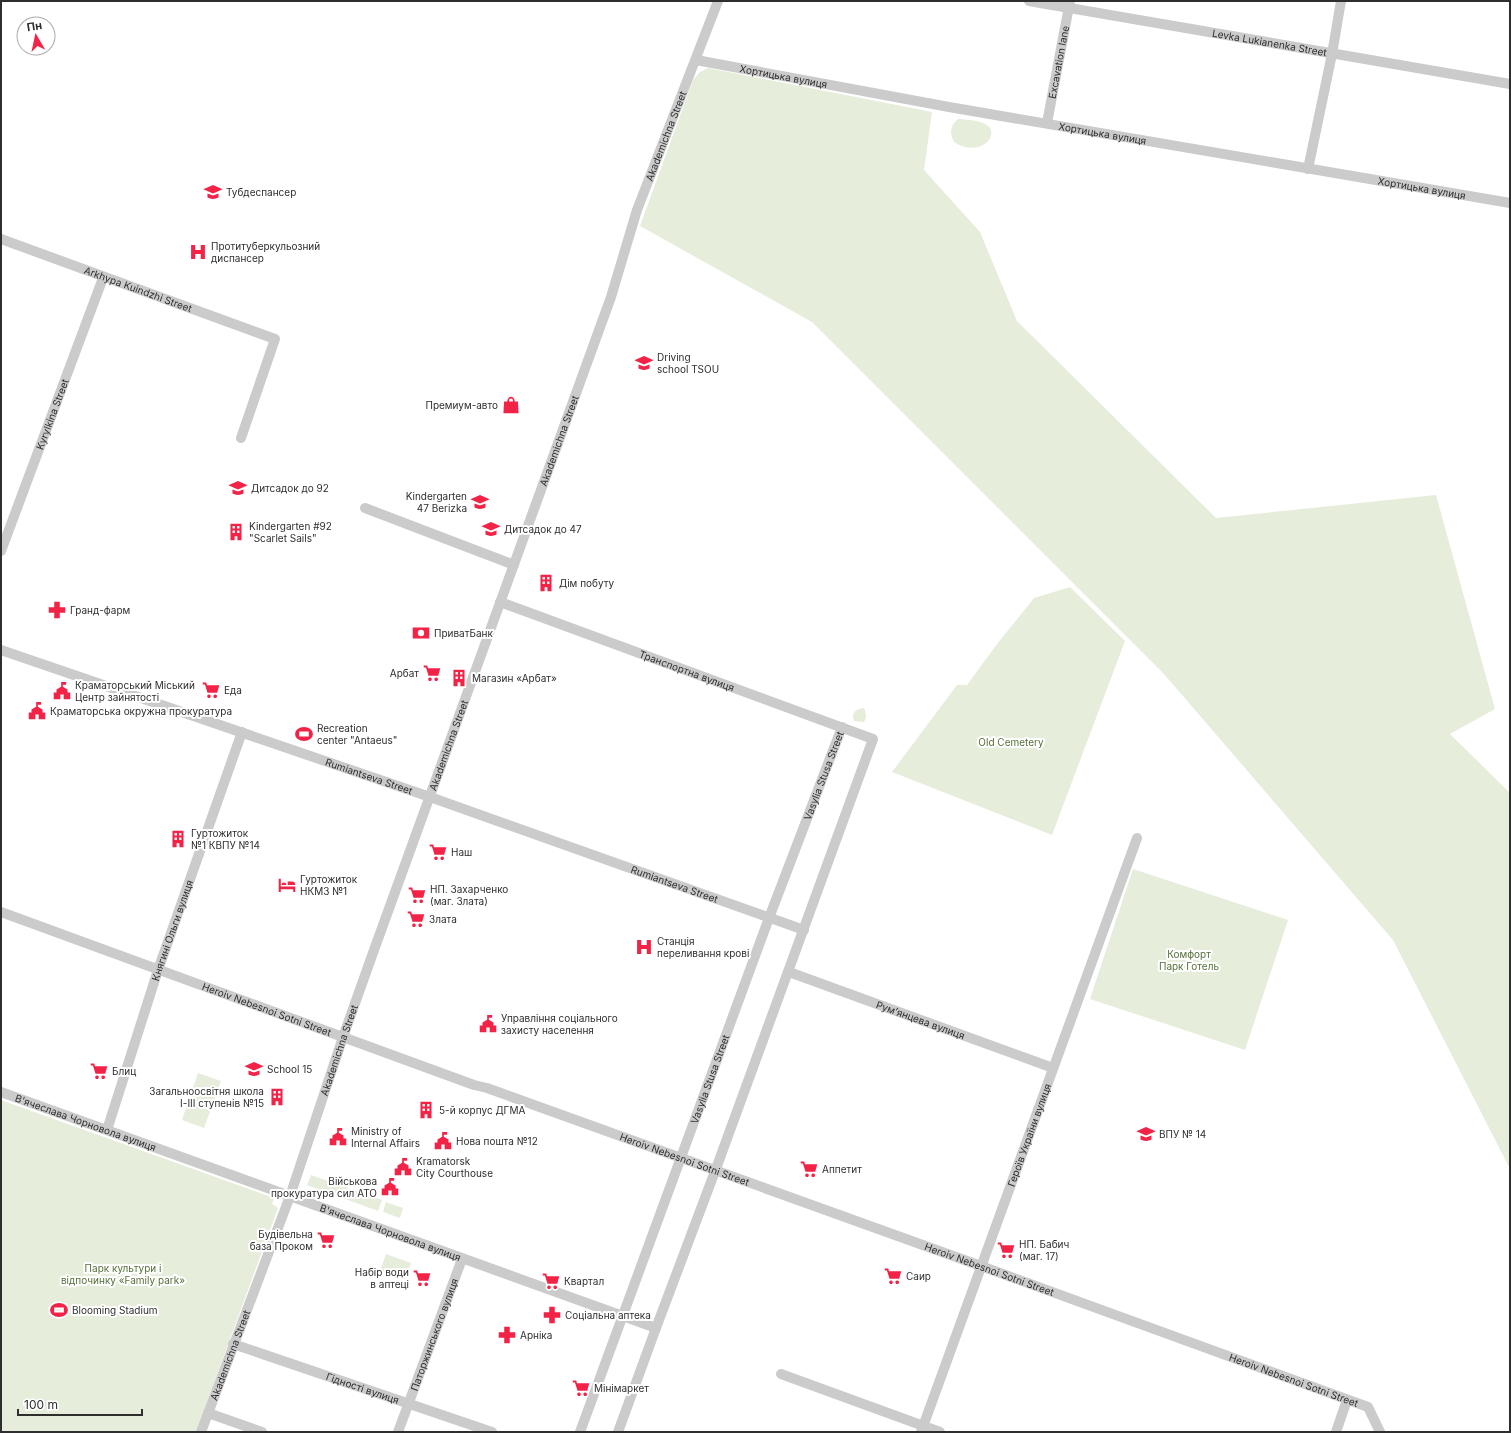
<svg xmlns="http://www.w3.org/2000/svg" width="1511" height="1433" viewBox="0 0 1511 1433" font-family="Inter,sans-serif">
  <style>
    .green { fill: #e6eddb }
    .lines { fill: none; stroke-linecap: round; stroke-linejoin: round }
    .minor { stroke: #cbcbcb; stroke-width: 10 }
    .labels { text-anchor: middle; stroke-width: 4; stroke-linejoin: round; paint-order: stroke }
    .street-label { font-size: 10px; fill: #2e2e2e; stroke: #fff }
    .poi-label { font-size: 10px; fill: #2e2e2e; stroke: #fff; text-anchor: start }
    .park-label { font-size: 10px; fill: #566e38; stroke: #fff }
  </style>
  <rect width="100%" height="100%" fill="#fff"/>
  <g class="green">
    <polygon points="708,68 932,112 924,170 980,232 1017,321 1216,518 1436,495 1495,709 1450,734 1510,793 1510,1169 1393,940 1164,674 812,322 640,226 693,80 700,72"/>
    <path d="M958 119H961C968 120 976 120 983 123 1004 131 982 160 954 142 950 134 949 126 958 119Z"/>
    <polygon points="1070,587 1125,641 1052,835 892,772 957,685 967,685 997,644 1034,598"/>
    <path d="M864 708C866 713 867 717 864 722L854 721C851 712 856 709 864 708Z"/>
    <polygon points="1133,869 1288,920 1245,1050 1090,999"/>
    <polygon points="198,1073 221,1081 204,1128 182,1120"/>
    <polygon points="1,1100 274,1198 272,1204 278,1208 196,1432 1,1432"/>
    <polygon points="311,1175 382,1200 378,1211 307,1185"/>
    <polygon points="386,1202 403,1208 400,1218 383,1212"/>
    <polygon points="386,1254 411,1263 405,1279 380,1271"/>
  </g>
  <g class="lines">
    <g class="minor">
      <path id="s1" d="M1029 1 1510 84"/>
      <path id="s2" d="M696 60 949 107 1510 203"/>
      <path id="s3" d="M1047 123 1070 1"/>
      <polyline points="1308,169 1332,54 1341,1"/>
      <path id="s4" d="M1 239 275 339 241 438"/>
      <polyline points="365,508 514,565"/>
      <path id="s5" d="M1 551 103 278"/>
      <path id="s6" d="M500 602 873 739 717 1166 656 1328 618 1432"/>
      <path id="s7" d="M1 650 430 797 804 930"/>
      <path id="s8" d="M1 912 474 1085 487 1088 981 1266 1368 1407 1380 1432"/>
      <path id="s9" d="M789 972 1053 1068"/>
      <path id="s10" d="M1 1092 656 1328"/>
      <path id="s11" d="M107 1130 158 970 242 732"/>
      <path id="s12" d="M233 1344 492 1432"/>
      <polyline points="781,1374 940,1432"/>
      <polyline points="208,1413 262,1432"/>
      <path id="s13" d="M201 1432 290 1196 343 1037 374 950 611 297 637 210 718 1"/>
      <path id="s14" d="M398 1432 462 1259"/>
      <path id="s15" d="M580 1432 769 918 842 727"/>
      <path id="s16" d="M921 1432 1137 838"/>
      <polyline points="1336,1432 1347,1400"/>
    </g>
  </g>
  <defs>
    <g id="school-bare" transform="scale(1.38)"><path d="M0-5L7-2L0 1L-7-2ZM-4 1L0 2.5L4 1V4Q0 6-4 4Z" fill="#f22346" stroke="#fff" stroke-width="2.5" paint-order="stroke"/></g>
    <g id="hospital-bare" transform="scale(1.38)"><path d="M-5-5h3v3.5h4V-5h3V5h-3V1.5h-4V5h-3Z" fill="#f22346" stroke="#fff" stroke-width="2.5" paint-order="stroke"/></g>
    <g id="shop-bare" transform="scale(1.38)"><path d="M-5-2.5h2.3a2.7 3.5 0 0 1 5.4 0H5L5.5 6h-11ZM-1.5-2.5h3a1.5 2.3 0 0 0-3 0Z" fill="#f22346" stroke="#fff" stroke-width="2.5" paint-order="stroke"/></g>
    <g id="building-bare" transform="scale(1.38)"><path d="M-4-6H4V6H1V3H-1V6H-4ZM-2.5-4.3h1.7v1.8h-1.7ZM.8-4.3h1.7v1.8H.8ZM-2.5-1h1.7V.8h-1.7ZM.8-1h1.7V.8H.8Z" fill="#f22346" stroke="#fff" stroke-width="2.5" paint-order="stroke"/></g>
    <g id="pharmacy-bare" transform="scale(1.38)"><path d="M-2-6h4v4h4v4h-4v4h-4v-4h-4v-4h4Z" fill="#f22346" stroke="#fff" stroke-width="2.5" paint-order="stroke"/></g>
    <g id="bank-bare" transform="scale(1.38)"><path d="M-6-4H6V4H-6ZM0-2.3a2.3 2.3 0 1 0 0 4.6a2.3 2.3 0 1 0 0-4.6Z" fill="#f22346" stroke="#fff" stroke-width="2.5" paint-order="stroke"/></g>
    <g id="supermarket-bare" transform="scale(1.38)"><path d="M-6-5.5h2.5l.6 2H6L4.5 2H-2.5L-4.4-4H-6ZM-1.5 3.2a1.3 1.3 0 1 0 .1 0ZM3 3.2a1.3 1.3 0 1 0 .1 0Z" fill="#f22346" stroke="#fff" stroke-width="2.5" paint-order="stroke"/></g>
    <g id="civic-bare" transform="scale(1.38)"><path d="M-.6-6.5H3V-4.5H.6V-3L4-1V1h2V6H-6V1h2V-1L-.6-3ZM-1.2 2.5V6h2.4V2.5Z" fill="#f22346" stroke="#fff" stroke-width="2.5" paint-order="stroke"/></g>
    <g id="stadium-bare" transform="scale(1.38)"><path d="M0-5a6.5 5 0 1 0 0 10a6.5 5 0 1 0 0-10ZM-3.5-1.8h7v3.6h-7Z" fill="#f22346" stroke="#fff" stroke-width="2.5" paint-order="stroke"/></g>
    <g id="hotel-bare" transform="scale(1.38)"><path d="M-6-4.5h1.5V1H6V5H4.5V3h-9V5H-6ZM-4 0a1.8 1.8 0 1 1 3.6 0ZM.5 0V-2.5h3Q6-2.5 6 0Z" fill="#f22346" stroke="#fff" stroke-width="2.5" paint-order="stroke"/></g>
    <g id="university-bare" transform="scale(1.38)"><path d="M0-5L7-2L0 1L-7-2ZM-4 1L0 2.5L4 1V4Q0 6-4 4Z" fill="#f22346" stroke="#fff" stroke-width="2.5" paint-order="stroke"/></g>
  </defs>
  <g fill-rule="evenodd">
    <use href="#school-bare" x="213" y="192"/>
    <use href="#hospital-bare" x="198" y="252"/>
    <use href="#school-bare" x="644" y="363"/>
    <use href="#shop-bare" x="511" y="405"/>
    <use href="#school-bare" x="238" y="488"/>
    <use href="#school-bare" x="480" y="502"/>
    <use href="#school-bare" x="491" y="529"/>
    <use href="#building-bare" x="236" y="532"/>
    <use href="#building-bare" x="546" y="583"/>
    <use href="#pharmacy-bare" x="57" y="610"/>
    <use href="#bank-bare" x="421" y="633"/>
    <use href="#supermarket-bare" x="432" y="673"/>
    <use href="#building-bare" x="459" y="678"/>
    <use href="#supermarket-bare" x="211" y="690"/>
    <use href="#civic-bare" x="62" y="691"/>
    <use href="#civic-bare" x="37" y="711"/>
    <use href="#stadium-bare" x="304" y="734"/>
    <use href="#building-bare" x="178" y="839"/>
    <use href="#supermarket-bare" x="438" y="852"/>
    <use href="#hotel-bare" x="287" y="885"/>
    <use href="#supermarket-bare" x="417" y="895"/>
    <use href="#supermarket-bare" x="416" y="919"/>
    <use href="#hospital-bare" x="644" y="947"/>
    <use href="#civic-bare" x="488" y="1024"/>
    <use href="#school-bare" x="254" y="1069"/>
    <use href="#supermarket-bare" x="99" y="1071"/>
    <use href="#building-bare" x="277" y="1097"/>
    <use href="#building-bare" x="426" y="1110"/>
    <use href="#university-bare" x="1146" y="1134"/>
    <use href="#civic-bare" x="338" y="1137"/>
    <use href="#civic-bare" x="443" y="1141"/>
    <use href="#civic-bare" x="403" y="1167"/>
    <use href="#supermarket-bare" x="809" y="1169"/>
    <use href="#civic-bare" x="390" y="1187"/>
    <use href="#supermarket-bare" x="326" y="1240"/>
    <use href="#supermarket-bare" x="1006" y="1250"/>
    <use href="#supermarket-bare" x="893" y="1276"/>
    <use href="#supermarket-bare" x="422" y="1278"/>
    <use href="#supermarket-bare" x="551" y="1281"/>
    <use href="#stadium-bare" x="59" y="1310"/>
    <use href="#pharmacy-bare" x="552" y="1315"/>
    <use href="#pharmacy-bare" x="507" y="1335"/>
    <use href="#supermarket-bare" x="581" y="1388"/>
  </g>
  <g class="labels">
    <g class="street-label">
      <text dy="4" stroke="none"><textPath href="#s1" startOffset="244">Levka Lukianenka Street</textPath></text>
      <text dy="4" stroke="none"><textPath href="#s3" startOffset="62">Excavation lane</textPath></text>
      <text dy="4" stroke="none"><textPath href="#s2" startOffset="89">Хортицька вулиця</textPath></text>
      <text dy="4" stroke="none"><textPath href="#s2" startOffset="413">Хортицька вулиця</textPath></text>
      <text dy="4" stroke="none"><textPath href="#s13" startOffset="1377">Akademichna Street</textPath></text>
      <text dy="4" stroke="none"><textPath href="#s2" startOffset="737">Хортицька вулиця</textPath></text>
      <text dy="4" stroke="none"><textPath href="#s4" startOffset="146">Arkhypa Kuindzhi Street</textPath></text>
      <text dy="4" stroke="none"><textPath href="#s5" startOffset="146">Kyrylkina Street</textPath></text>
      <text dy="4" stroke="none"><textPath href="#s13" startOffset="1054">Akademichna Street</textPath></text>
      <text dy="4" stroke="none"><textPath href="#s6" startOffset="199">Транспортна вулиця</textPath></text>
      <text dy="4" stroke="none"><textPath href="#s13" startOffset="730">Akademichna Street</textPath></text>
      <text dy="4" stroke="none"><textPath href="#s7" startOffset="389">Rumiantseva Street</textPath></text>
      <text dy="4" stroke="none"><textPath href="#s15" startOffset="700">Vasylia Stusa Street</textPath></text>
      <text dy="4" stroke="none"><textPath href="#s7" startOffset="713">Rumiantseva Street</textPath></text>
      <text dy="4" stroke="none"><textPath href="#s11" startOffset="210">Княгині Ольги вулиця</textPath></text>
      <text dy="4" stroke="none"><textPath href="#s8" startOffset="283">Heroiv Nebesnoi Sotni Street</textPath></text>
      <text dy="4" stroke="none"><textPath href="#s9" startOffset="140">Рум’янцева вулиця</textPath></text>
      <text dy="4" stroke="none"><textPath href="#s13" startOffset="406">Akademichna Street</textPath></text>
      <text dy="4" stroke="none"><textPath href="#s15" startOffset="376">Vasylia Stusa Street</textPath></text>
      <text dy="4" stroke="none"><textPath href="#s10" startOffset="90">В'ячеслава Чорновола вулиця</textPath></text>
      <text dy="4" stroke="none"><textPath href="#s16" startOffset="316">Героїв України вулиця</textPath></text>
      <text dy="4" stroke="none"><textPath href="#s8" startOffset="727">Heroiv Nebesnoi Sotni Street</textPath></text>
      <text dy="4" stroke="none"><textPath href="#s10" startOffset="414">В'ячеслава Чорновола вулиця</textPath></text>
      <text dy="4" stroke="none"><textPath href="#s8" startOffset="1051">Heroiv Nebesnoi Sotni Street</textPath></text>
      <text dy="4" stroke="none"><textPath href="#s14" startOffset="104">Паторжинського вулиця</textPath></text>
      <text dy="4" stroke="none"><textPath href="#s13" startOffset="82">Akademichna Street</textPath></text>
      <text dy="4" stroke="none"><textPath href="#s8" startOffset="1375">Heroiv Nebesnoi Sotni Street</textPath></text>
      <text dy="4" stroke="none"><textPath href="#s12" startOffset="137">Гідності вулиця</textPath></text>
    </g>
    <g class="poi-label">
      <text x="226" y="196">Тубдеспансер</text>
      <text x="211" y="250">Протитуберкульозний<tspan x="211" dy="12">диспансер</tspan></text>
      <text x="657" y="361">Driving<tspan x="657" dy="12">school TSOU</tspan></text>
      <text x="498" y="409" text-anchor="end">Премиум-авто</text>
      <text x="251" y="492">Дитсадок до 92</text>
      <text x="467" y="500" text-anchor="end">Kindergarten<tspan x="467" dy="12">47 Berizka</tspan></text>
      <text x="249" y="530">Kindergarten #92<tspan x="249" dy="12">"Scarlet Sails"</tspan></text>
      <text x="504" y="533">Дитсадок до 47</text>
      <text x="559" y="587">Дім побуту</text>
      <text x="70" y="614">Гранд-фарм</text>
      <text x="434" y="637">ПриватБанк</text>
      <text x="419" y="677" text-anchor="end">Арбат</text>
      <text x="472" y="682">Магазин «Арбат»</text>
      <text x="75" y="689">Краматорський Міський<tspan x="75" dy="12">Центр зайнятості</tspan></text>
      <text x="224" y="694">Еда</text>
      <text x="50" y="715">Краматорська окружна прокуратура</text>
      <text x="317" y="732">Recreation<tspan x="317" dy="12">center "Antaeus"</tspan></text>
      <text x="191" y="837">Гуртожиток<tspan x="191" dy="12">№1 КВПУ №14</tspan></text>
      <text x="451" y="856">Наш</text>
      <text x="300" y="883">Гуртожиток<tspan x="300" dy="12">НКМЗ №1</tspan></text>
      <text x="430" y="893">НП. Захарченко<tspan x="430" dy="12">(маг. Злата)</tspan></text>
      <text x="429" y="923">Злата</text>
      <text x="657" y="945">Станція<tspan x="657" dy="12">переливання крові</tspan></text>
      <text x="501" y="1022">Управління соціального<tspan x="501" dy="12">захисту населення</tspan></text>
      <text x="267" y="1073">School 15</text>
      <text x="112" y="1075">Блиц</text>
      <text x="264" y="1095" text-anchor="end">Загальноосвітня школа<tspan x="264" dy="12">І-ІІІ ступенів №15</tspan></text>
      <text x="439" y="1114">5-й корпус ДГМА</text>
      <text x="351" y="1135">Ministry of<tspan x="351" dy="12">Internal Affairs</tspan></text>
      <text x="1159" y="1138">ВПУ № 14</text>
      <text x="456" y="1145">Нова пошта №12</text>
      <text x="416" y="1165">Kramatorsk<tspan x="416" dy="12">City Courthouse</tspan></text>
      <text x="822" y="1173">Аппетит</text>
      <text x="377" y="1185" text-anchor="end">Військова<tspan x="377" dy="12">прокуратура сил АТО</tspan></text>
      <text x="313" y="1238" text-anchor="end">Будівельна<tspan x="313" dy="12">база Проком</tspan></text>
      <text x="1019" y="1248">НП. Бабич<tspan x="1019" dy="12">(маг. 17)</tspan></text>
      <text x="409" y="1276" text-anchor="end">Набір води<tspan x="409" dy="12">в аптеці</tspan></text>
      <text x="906" y="1280">Саир</text>
      <text x="564" y="1285">Квартал</text>
      <text x="72" y="1314">Blooming Stadium</text>
      <text x="565" y="1319">Соціальна аптека</text>
      <text x="520" y="1339">Арніка</text>
      <text x="594" y="1392">Мінімаркет</text>
    </g>
    <g class="park-label">
      <text x="1011" y="746">Old Cemetery</text>
      <text x="1189" y="958">Комфорт<tspan x="1189" dy="12">Парк Готель</tspan></text>
      <text x="123" y="1272">Парк культури і<tspan x="123" dy="12">відпочинку «Family park»</tspan></text>
    </g>
  </g>
  <rect width="1511" height="1433" fill="none" stroke="#2e2e2e" stroke-width="4"/>
  <g transform="translate(36 36) rotate(351)"><circle r="19" fill="#ffffff" stroke="#ababab"/>
  <path d="M0-3L7 15L0 10L-7 15Z" fill="#f22346"/>
  <text y="-6" font-size="11" font-weight="bold" text-anchor="middle" fill="#2e2e2e">Пн</text>
  </g>
  <path d="M18 1409v6h124v-6" fill="none" stroke="#2e2e2e" stroke-width="2"/>
  <text x="24" y="1409" font-size="12" fill="#2e2e2e" stroke="#ffffff" stroke-width="3" paint-order="stroke">100 m</text>
</svg>
